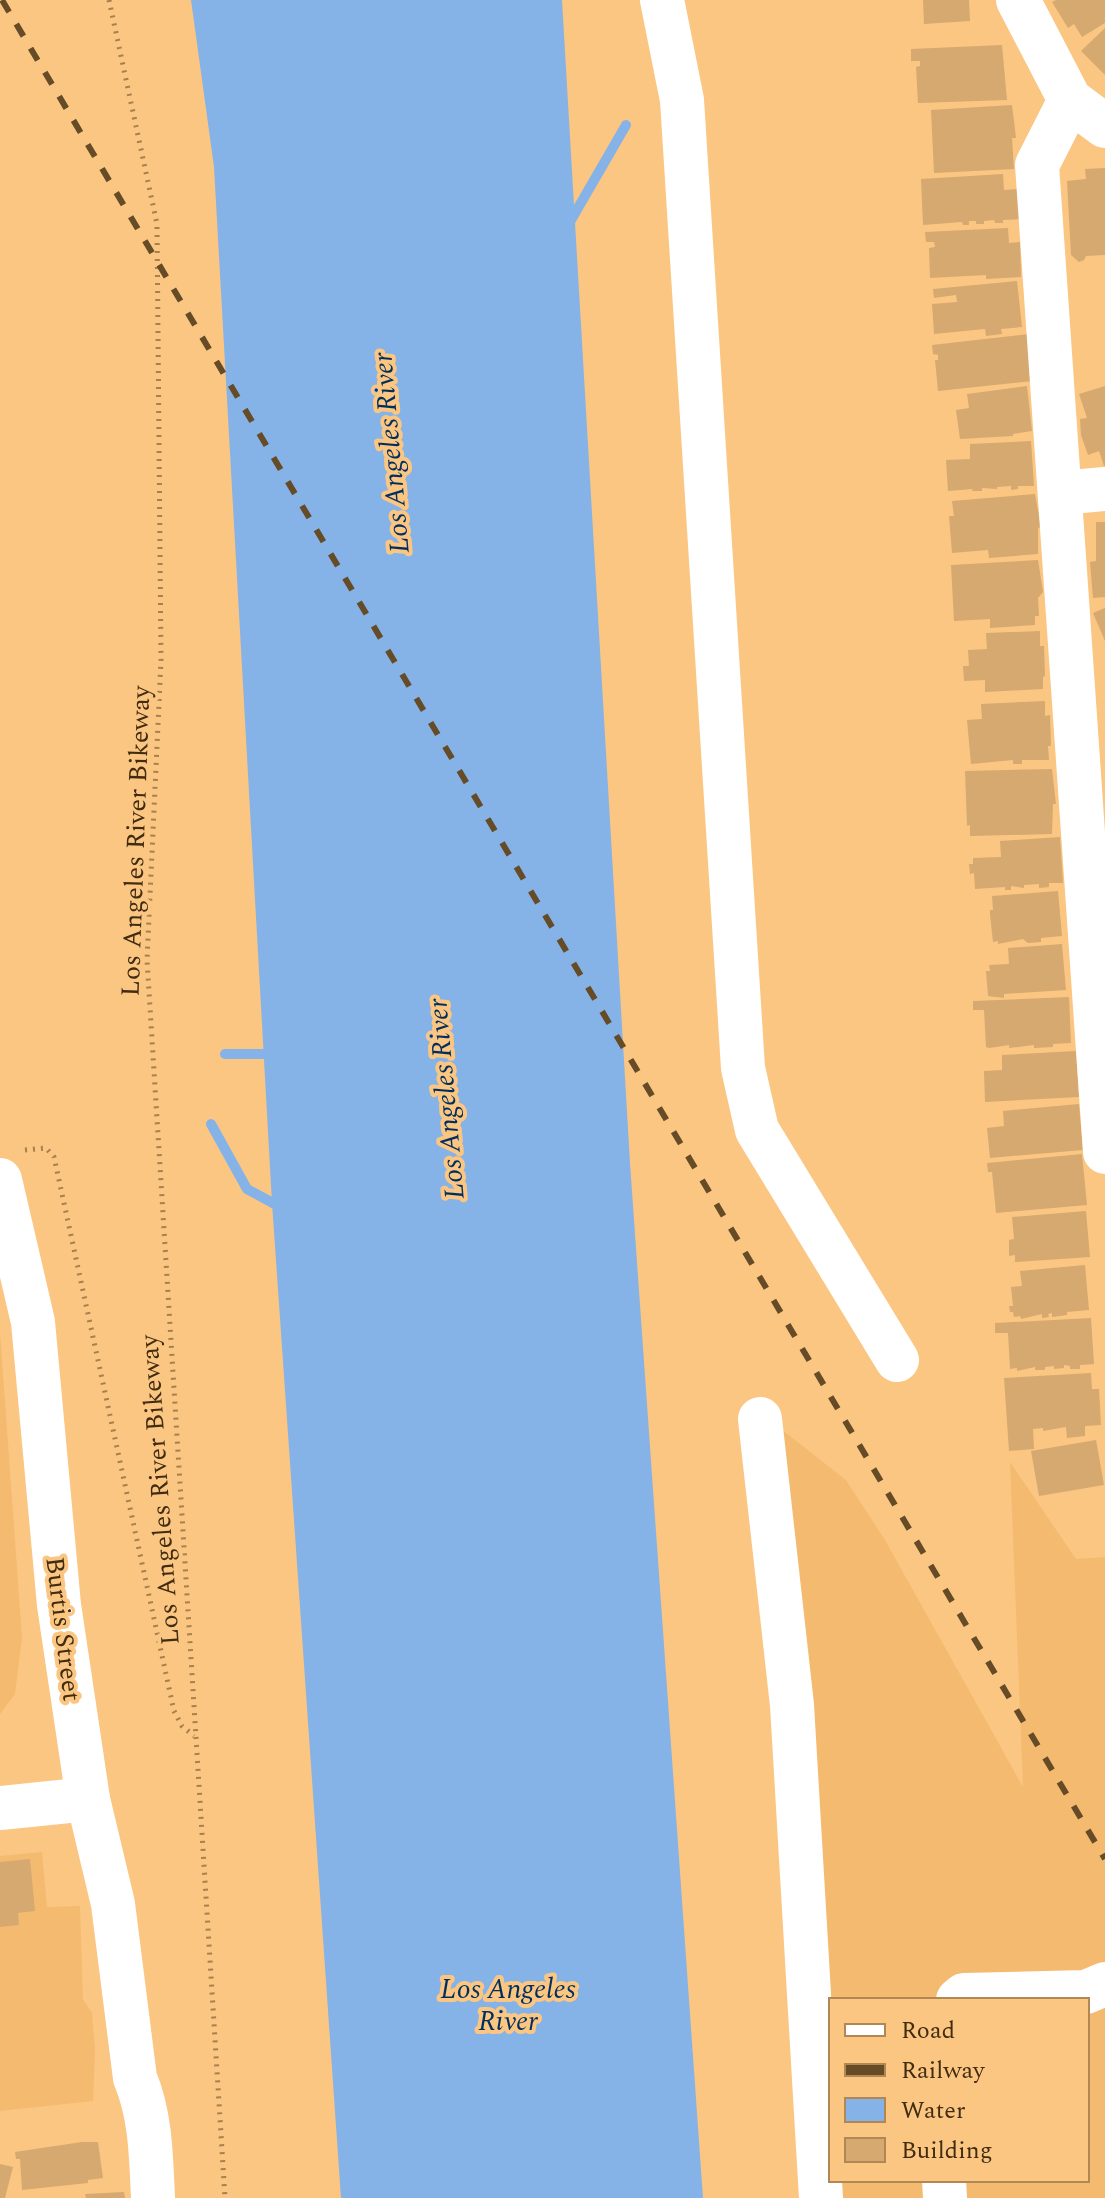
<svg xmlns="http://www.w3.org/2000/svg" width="1105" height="2198" viewBox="0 0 1105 2198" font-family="Spectral,serif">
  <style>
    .built { fill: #f4bb70 }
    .water { fill: #85b3e7 }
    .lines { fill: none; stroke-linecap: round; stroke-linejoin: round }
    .stream { stroke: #85b3e7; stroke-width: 10 }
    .building { fill: #d5a96f }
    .path { stroke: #a6804e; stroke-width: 5; stroke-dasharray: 2 6; stroke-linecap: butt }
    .minor { stroke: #fff; stroke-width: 44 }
    .rail { stroke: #664b27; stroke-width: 6; stroke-dasharray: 14 14; stroke-linecap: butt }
    .labels { text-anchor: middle; stroke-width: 8; stroke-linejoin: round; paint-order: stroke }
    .street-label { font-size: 26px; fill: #412c10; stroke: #fbc682 }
    .water-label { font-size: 28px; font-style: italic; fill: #002f5e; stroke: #fbc682 }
  </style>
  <rect width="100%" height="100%" fill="#fbc682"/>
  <g class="built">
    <polygon points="0,1331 22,1638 15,1694 0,1714"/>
    <polygon points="772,1422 846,1480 885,1540 1023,1787 1010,1462 1076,1559 1105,1557 1105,2198 842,2198 841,2180 1087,2180 1087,2000 831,2000"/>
    <polygon points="42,1852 47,1907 80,1906 83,1999 92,2013 95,2050 93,2101 0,2111 0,1856"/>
  </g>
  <polygon class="water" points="191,0 562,0 630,1163 703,2198 341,2198 272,1203 214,167"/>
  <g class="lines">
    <g class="stream">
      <polyline points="567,227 626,125"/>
      <polyline points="225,1054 275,1054"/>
      <polyline points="211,1124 247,1189 282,1208"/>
    </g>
  </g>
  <g class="building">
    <polygon points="923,0 969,0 970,21 924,24"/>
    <polygon points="1056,0 1105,0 1105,23 1082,37 1074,24 1068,28 1052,2"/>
    <polygon points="1105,28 1105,75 1081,51"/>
    <polygon points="1002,45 1007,100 918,103 916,67 920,66 920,61 911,61 911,49"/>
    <polygon points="1012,105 1016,138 1012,138 1014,169 934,173 931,110"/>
    <polygon points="1105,168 1105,255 1086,256 1084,260 1079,262 1071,255 1067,181 1086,179 1085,169"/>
    <polygon points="1003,174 1004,190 1019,189 1021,219 1003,220 1003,223 995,223 994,220 984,221 984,224 976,224 976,221 969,221 969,225 963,225 962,222 923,225 921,179"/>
    <polygon points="1008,228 1009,243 1020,242 1021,277 986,279 986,275 930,278 929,248 935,247 934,242 926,242 925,232"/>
    <polygon points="1017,281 1022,327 1001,329 1002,334 986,336 985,329 934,334 932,304 957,302 956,295 934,298 933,289"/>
    <polygon points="1028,334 1033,381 938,391 935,360 938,360 938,355 933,354 932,345"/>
    <polygon points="1027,386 1032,431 1013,434 1013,436 960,439 956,410 969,408 967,394"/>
    <polygon points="1105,386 1105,466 1104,466 1099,451 1088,455 1081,435 1080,419 1087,418 1079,394"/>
    <polygon points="1031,441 1034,486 1018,486 1018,489 1011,490 1011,486 997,487 997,489 982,488 982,491 972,491 973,489 948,491 946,460 970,459 970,444"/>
    <polygon points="1035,494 1041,527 1038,528 1038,554 989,558 988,550 952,553 949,516 954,516 952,501"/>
    <polygon points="1096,522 1105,522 1105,597 1093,598 1090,562 1096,561"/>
    <polygon points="1038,560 1043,592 1038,598 1039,616 1035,616 1035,625 990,628 990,619 954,621 951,565"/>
    <polygon points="1105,608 1105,641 1093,613"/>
    <polygon points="1040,631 1040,646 1044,646 1045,676 1043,677 1043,689 985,692 985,680 964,681 963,666 969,666 968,650 987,649 986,633"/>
    <polygon points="1045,701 1045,716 1050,715 1051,746 1048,746 1049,760 1022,760 1022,764 1013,764 1013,760 971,764 967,720 982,719 981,704"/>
    <polygon points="1052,769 1056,804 1053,804 1052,834 970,836 970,825 967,826 965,771"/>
    <polygon points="1060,837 1063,883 1049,883 1049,887 1039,888 1039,884 1024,885 1024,888 1011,886 1011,890 1005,890 1005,887 975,889 974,873 970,874 969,864 973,864 973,858 1001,857 1000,841"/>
    <polygon points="1058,891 1062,936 1041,938 1041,942 1028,943 1023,939 998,944 998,941 993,942 990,915 990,910 993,910 992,896"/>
    <polygon points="1062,944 1066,990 1004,994 1004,998 988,996 986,971 990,971 989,965 1009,964 1008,948"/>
    <polygon points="1069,997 1071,1043 1053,1044 1053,1047 1034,1048 1034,1045 1009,1048 1009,1045 989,1048 986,1047 984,1010 973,1010 973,1001"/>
    <polygon points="1076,1051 1079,1097 985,1102 984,1071 1002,1070 1002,1055"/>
    <polygon points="1079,1104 1083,1150 990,1158 987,1128 1004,1126 1003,1111"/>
    <polygon points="1082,1154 1087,1205 996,1213 992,1172 988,1172 987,1163"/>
    <polygon points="1086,1211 1090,1257 1015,1262 1015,1255 1009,1256 1009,1240 1014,1239 1012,1217"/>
    <polygon points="1085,1265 1089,1310 1067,1312 1067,1315 1052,1317 1052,1313 1048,1314 1049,1317 1042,1318 1042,1314 1021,1319 1020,1316 1014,1317 1013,1312 1010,1312 1009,1306 1013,1306 1011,1287 1022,1286 1020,1271"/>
    <polygon points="1091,1318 1094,1364 1080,1365 1080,1369 1070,1369 1070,1366 1064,1365 1064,1368 1054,1369 1054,1366 1045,1367 1045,1370 1035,1370 1035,1367 1017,1371 1017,1368 1010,1369 1008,1333 995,1333 995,1323"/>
    <polygon points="1091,1373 1092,1389 1099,1389 1101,1425 1085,1426 1085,1436 1067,1438 1066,1427 1043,1431 1043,1428 1033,1429 1034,1449 1009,1451 1004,1378"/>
    <polygon points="1096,1440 1104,1485 1039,1496 1031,1451"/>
    <polygon points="30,1859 35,1911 18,1913 19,1925 0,1927 0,1862"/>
    <polygon points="82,2142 98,2142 103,2178 88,2180 88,2183 22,2190 20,2159 16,2159 15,2152"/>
    <polygon points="0,2164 13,2167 5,2198 0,2198"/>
    <polygon points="124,2192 125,2198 86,2198 85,2194"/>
  </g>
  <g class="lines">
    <g class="path">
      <polyline points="109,0 157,224 161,660 147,960 225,2198"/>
      <polyline points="25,1150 46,1148 54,1157 174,1711 182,1726 194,1736"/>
    </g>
    <g class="minor">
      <polyline points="662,0 682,100 743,1068 757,1130 897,1360"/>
      <polyline points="1018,0 1070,100 1105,126"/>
      <polyline points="1070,100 1037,165 1105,1152"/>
      <polyline points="1060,493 1105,489"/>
      <path d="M0 1180 33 1322 59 1605 88 1799 113 1904 135 2078C151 2116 151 2157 153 2198"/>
      <polyline points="760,1419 792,1705 821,2198"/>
      <polyline points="0,1808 88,1799"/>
      <polyline points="958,2000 964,1995 1086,1992 1105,1984"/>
      <polyline points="944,2180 945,2198"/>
    </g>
    <polyline class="rail" points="2,0 1105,1859"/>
  </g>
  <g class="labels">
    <g class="street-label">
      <text transform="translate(135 841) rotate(-88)" y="9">Los Angeles River Bikeway</text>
      <text transform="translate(159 1490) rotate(-94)" y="9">Los Angeles River Bikeway</text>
      <text transform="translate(64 1629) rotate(83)" y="9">Burtis Street</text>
    </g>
    <g class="water-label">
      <text transform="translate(390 453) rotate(-95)" y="10">Los Angeles River</text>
      <text transform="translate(445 1099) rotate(-95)" y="10">Los Angeles River</text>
      <text x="508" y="1998">Los Angeles<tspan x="508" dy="32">River</tspan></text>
    </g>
  </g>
  <rect x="829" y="1998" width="260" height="184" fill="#fbc682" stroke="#b18854" stroke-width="2"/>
  <rect x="845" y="2024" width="40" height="12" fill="#ffffff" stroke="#b18854" stroke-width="2"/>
  <text x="901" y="2038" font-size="24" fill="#412c10">Road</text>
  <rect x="845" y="2064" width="40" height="12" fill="#664b27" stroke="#b18854" stroke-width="2"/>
  <text x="901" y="2078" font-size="24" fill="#412c10">Railway</text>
  <rect x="845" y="2098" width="40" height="24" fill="#85b3e7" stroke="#b18854" stroke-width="2"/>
  <text x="901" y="2118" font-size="24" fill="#412c10">Water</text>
  <rect x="845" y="2138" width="40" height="24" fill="#d5a96f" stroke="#b18854" stroke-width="2"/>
  <text x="901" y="2158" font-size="24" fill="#412c10">Building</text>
</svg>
